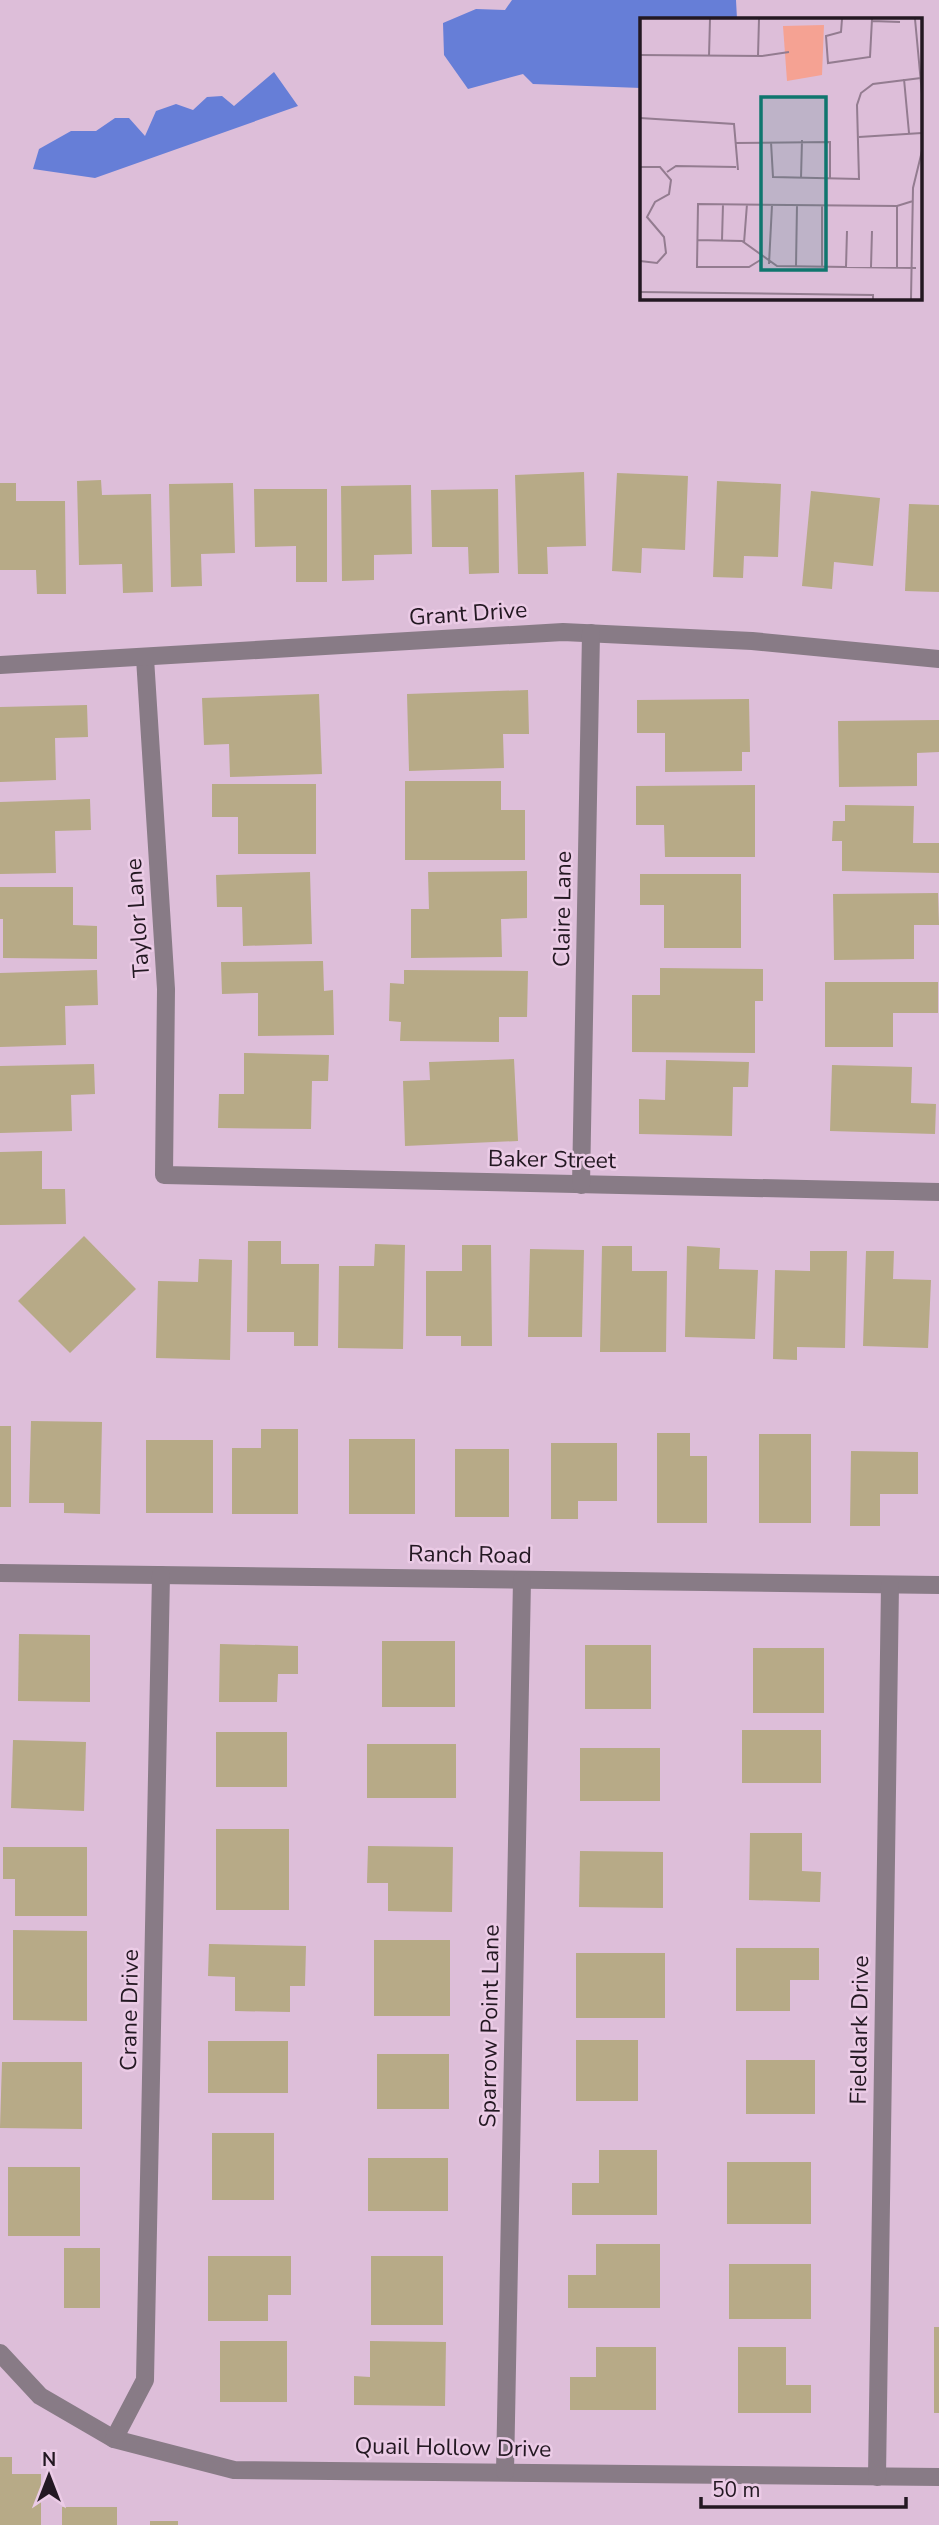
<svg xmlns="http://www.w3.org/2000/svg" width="939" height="2525" viewBox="0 0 939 2525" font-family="'Nunito Sans',sans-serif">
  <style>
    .water { fill: #667ed7 }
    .building { fill: #b7aa87 }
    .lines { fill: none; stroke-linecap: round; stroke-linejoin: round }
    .street { stroke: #887b86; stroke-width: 18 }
    .labels { text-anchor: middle; stroke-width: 5; stroke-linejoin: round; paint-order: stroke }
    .street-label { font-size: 23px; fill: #231822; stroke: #ebcbe6 }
    .inset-road { fill: none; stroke: #937c90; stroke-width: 2 }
    .view { fill: #0f766e; fill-opacity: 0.15; stroke: #0f766e; stroke-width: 3.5 }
    .inset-edge { fill: none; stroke: #231822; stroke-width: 3.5 }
  </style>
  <rect width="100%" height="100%" fill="#ddbed9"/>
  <g class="water">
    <polygon points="512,0 736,0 737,19 642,19 641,88 533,84 523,74 468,89 444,55 443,23 476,9 505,10"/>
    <polygon points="274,72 298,106 95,178 33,169 39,149 71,131 96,131 115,118 129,118 145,136 156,111 176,104 193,110 207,97 222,96 234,106"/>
  </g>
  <g class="building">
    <polygon points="584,472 586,546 547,547 548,574 518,574 515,475"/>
    <polygon points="617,473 688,476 685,550 642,548 641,573 612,571"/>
    <polygon points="101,480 102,495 151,494 153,592 123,593 122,564 79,565 77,481"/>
    <polygon points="717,481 781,484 778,557 744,556 743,578 713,577"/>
    <polygon points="0,483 16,483 16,501 65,501 66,594 37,594 36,570 0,570"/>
    <polygon points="233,483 235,553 201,554 202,586 171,587 169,484"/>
    <polygon points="411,485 412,554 374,555 374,580 342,581 341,486"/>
    <polygon points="254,489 327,489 327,582 296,582 296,546 255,547"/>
    <polygon points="498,489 499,573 469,574 468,547 432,547 431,490"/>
    <polygon points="811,491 880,498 873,566 834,562 832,589 802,586"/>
    <polygon points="909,504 939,505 939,592 905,591"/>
    <polygon points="528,690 529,734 503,734 504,768 409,771 407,694"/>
    <polygon points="319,694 322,774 230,777 229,744 204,745 202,698"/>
    <polygon points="749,699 750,752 742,752 742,771 665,772 665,733 637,733 637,700"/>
    <polygon points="87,705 88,737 55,738 56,780 0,782 0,707"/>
    <polygon points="939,720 939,752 917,753 917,786 839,787 838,721"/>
    <polygon points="405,781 501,781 501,810 525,810 525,860 405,860"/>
    <polygon points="212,784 316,784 316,854 238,854 238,817 212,817"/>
    <polygon points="755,785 755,857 665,857 664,825 636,825 636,786"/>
    <polygon points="90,799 91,830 55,831 56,873 0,874 0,802"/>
    <polygon points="845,805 914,806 913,843 939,843 939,873 842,871 842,841 832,841 833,821 845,821"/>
    <polygon points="527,871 527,918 501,919 502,957 411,958 411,909 429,909 428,872"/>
    <polygon points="310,872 312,944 243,946 242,907 217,907 216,875"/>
    <polygon points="640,874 741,874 741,948 664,948 664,905 640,905"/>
    <polygon points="0,887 73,887 73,925 97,926 97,959 3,958 3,919 0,919"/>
    <polygon points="938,893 939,925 914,925 914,959 834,960 833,894"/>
    <polygon points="323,961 324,991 333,990 334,1035 258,1036 258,993 222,994 221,962"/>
    <polygon points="660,968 763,969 763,1001 755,1001 755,1053 632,1052 632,995 660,995"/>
    <polygon points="97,970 98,1005 65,1006 66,1045 0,1047 0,973"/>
    <polygon points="404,970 528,971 527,1017 499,1017 499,1042 400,1041 401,1022 389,1021 390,983 404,984"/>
    <polygon points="825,982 938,982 938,1013 893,1013 893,1047 825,1047"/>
    <polygon points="244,1053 329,1055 328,1081 312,1081 311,1129 218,1128 219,1094 244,1094"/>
    <polygon points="514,1059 518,1141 405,1146 403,1081 430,1080 429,1062"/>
    <polygon points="666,1060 749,1062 748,1087 733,1087 732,1136 639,1134 639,1099 665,1100"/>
    <polygon points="94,1064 95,1094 71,1095 72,1131 0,1133 0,1066"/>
    <polygon points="832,1065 912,1067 911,1103 936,1104 935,1134 830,1131"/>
    <polygon points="42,1151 42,1189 65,1189 66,1224 0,1225 0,1152"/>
    <polygon points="84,1236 136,1289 70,1353 18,1301"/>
    <polygon points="248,1241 281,1241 281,1264 319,1264 318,1346 294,1346 294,1332 247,1332"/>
    <polygon points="375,1244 405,1245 403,1349 338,1348 339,1266 374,1266"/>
    <polygon points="462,1245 491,1245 492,1346 461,1346 461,1336 426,1336 426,1271 462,1271"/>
    <polygon points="602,1246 632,1246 632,1271 667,1271 666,1352 600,1352"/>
    <polygon points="687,1246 720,1248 719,1269 758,1270 755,1339 685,1337"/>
    <polygon points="530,1249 584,1250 582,1337 528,1337"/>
    <polygon points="810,1251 847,1251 845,1348 797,1347 797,1360 773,1359 775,1270 810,1271"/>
    <polygon points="866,1251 894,1251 893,1279 931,1280 928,1348 863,1346"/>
    <polygon points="199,1259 232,1260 230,1360 156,1358 158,1281 198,1282"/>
    <polygon points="31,1421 102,1422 100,1514 64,1513 64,1503 29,1503"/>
    <rect x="0" y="1426" width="11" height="81"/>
    <polygon points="261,1429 298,1429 298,1514 232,1514 232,1448 261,1448"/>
    <polygon points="657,1433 690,1433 690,1456 707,1456 707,1523 657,1523"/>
    <rect x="759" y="1434" width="52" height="89"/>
    <rect x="349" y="1439" width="66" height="75"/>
    <rect x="146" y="1440" width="67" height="73"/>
    <polygon points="551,1443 617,1443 617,1501 578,1501 578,1519 551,1519"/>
    <rect x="455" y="1449" width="54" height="68"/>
    <polygon points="851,1451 918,1452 918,1494 880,1494 880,1526 850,1526"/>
    <polygon points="19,1634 90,1635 90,1702 18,1701"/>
    <rect x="382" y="1641" width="73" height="66"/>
    <polygon points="220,1644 298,1646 298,1674 278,1674 277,1702 219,1702"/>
    <rect x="585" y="1645" width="66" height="64"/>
    <rect x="753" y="1648" width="71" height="65"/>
    <rect x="742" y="1730" width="79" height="53"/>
    <rect x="216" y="1732" width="71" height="55"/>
    <polygon points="13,1740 86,1742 84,1811 11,1808"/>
    <rect x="367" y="1744" width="89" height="54"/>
    <rect x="580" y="1748" width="80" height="53"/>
    <rect x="216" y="1829" width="73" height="81"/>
    <polygon points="750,1833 802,1833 802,1871 821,1872 820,1902 749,1900"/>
    <polygon points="368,1846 453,1847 452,1912 388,1911 388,1883 367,1883"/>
    <polygon points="3,1847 87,1847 87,1916 15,1916 15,1879 3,1879"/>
    <polygon points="580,1851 663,1852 663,1908 579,1907"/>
    <polygon points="13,1930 87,1931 87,2021 13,2020"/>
    <rect x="374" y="1940" width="76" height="76"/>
    <polygon points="209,1944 306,1946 305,1986 290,1986 290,2012 235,2011 235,1977 208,1976"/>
    <polygon points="736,1948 819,1948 819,1980 790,1980 790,2011 736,2011"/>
    <rect x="576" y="1953" width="89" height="65"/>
    <rect x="576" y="2040" width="62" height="61"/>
    <rect x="208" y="2041" width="80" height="52"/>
    <rect x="377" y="2054" width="72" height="55"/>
    <rect x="746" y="2060" width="69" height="54"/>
    <polygon points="2,2062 82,2062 82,2129 0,2128"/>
    <rect x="212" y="2133" width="62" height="67"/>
    <polygon points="599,2150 657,2150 657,2215 572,2215 572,2183 599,2183"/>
    <rect x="368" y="2158" width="80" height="53"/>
    <rect x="727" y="2162" width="84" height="62"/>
    <rect x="8" y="2167" width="72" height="69"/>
    <polygon points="596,2244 660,2244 660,2308 568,2308 568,2275 596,2275"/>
    <rect x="64" y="2248" width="36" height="60"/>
    <polygon points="208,2256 291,2256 291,2295 268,2295 268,2321 208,2321"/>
    <rect x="371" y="2256" width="72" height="69"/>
    <rect x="729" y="2264" width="82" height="55"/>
    <rect x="934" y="2327" width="5" height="86"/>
    <rect x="220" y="2341" width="67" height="61"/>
    <polygon points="370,2341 446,2342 445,2406 354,2405 354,2376 370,2377"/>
    <polygon points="596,2347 656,2347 656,2410 570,2410 570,2377 596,2377"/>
    <polygon points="738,2347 786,2347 786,2385 811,2385 811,2413 738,2413"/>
    <polygon points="0,2457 12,2457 12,2474 41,2474 41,2525 0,2525"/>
    <rect x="62" y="2507" width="55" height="18"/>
    <rect x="150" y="2521" width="28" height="4"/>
  </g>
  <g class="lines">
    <g class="street">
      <polyline points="145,658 166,989 164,1175 939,1192"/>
      <polyline points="0,665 563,632 752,641 939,659"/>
      <polyline points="581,1185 591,633"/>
      <polyline points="0,1573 939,1585"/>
      <polyline points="0,2353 40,2396 114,2439 234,2470 939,2477"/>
      <polyline points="114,2439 145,2380 161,1575"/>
      <polyline points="505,2472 522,1580"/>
      <polyline points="877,2477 890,1585"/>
    </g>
  </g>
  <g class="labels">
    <g class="street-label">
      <text transform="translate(468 613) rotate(-4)" y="8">Grant Drive</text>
      <text transform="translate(562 909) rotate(-89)" y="8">Claire Lane</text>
      <text transform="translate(137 918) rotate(-94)" y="8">Taylor Lane</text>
      <text transform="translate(552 1159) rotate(1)" y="8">Baker Street</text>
      <text transform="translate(470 1554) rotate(1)" y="8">Ranch Road</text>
      <text transform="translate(129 2010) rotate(-89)" y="8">Crane Drive</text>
      <text transform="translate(489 2026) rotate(-89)" y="8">Sparrow Point Lane</text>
      <text transform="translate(859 2030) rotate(-89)" y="8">Fieldlark Drive</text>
      <text transform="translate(453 2447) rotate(1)" y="8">Quail Hollow Drive</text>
    </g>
  </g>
  <g transform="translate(640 18)">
    <rect width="282" height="282" fill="#ddbed9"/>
    <path d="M184 7 182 57 147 63 143 8Z" fill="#f5a293"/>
    <path class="inset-road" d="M202 1 201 14 186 18 188 45 230 39 232 1M275 1 282 76M232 3 260 4M0 37 122 38 149 34M69 38 70 1M118 38 119 1M264 61 269 115M0 100 94 106 98 152M219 119 282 115M131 124 133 159 219 161 217 87 221 75 233 66 281 60M95 125 190 124V161M0 149H20L31 162 29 176 15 184 7 199 24 219 26 235 17 245 0 243M27 154 36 148 96 149M161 160 162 122M57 222 102 223 137 248 276 250M82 222 83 186M104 225 107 186M122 241 109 249H57L58 186 257 188 273 183M129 246 132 187M156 248 157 187M182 249V187M206 249 207 213M231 249 232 213M257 250V188M0 274 233 277V281M271 281 273 170 282 133"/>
    <path class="view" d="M121 79H186V252H121Z"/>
    <rect width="282" height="282" class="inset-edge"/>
  </g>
  <g transform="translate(49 2476)" stroke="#ebcbe6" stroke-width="5" paint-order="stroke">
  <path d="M0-5L12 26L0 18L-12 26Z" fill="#231822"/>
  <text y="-10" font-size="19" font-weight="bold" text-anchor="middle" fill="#231822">N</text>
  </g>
  <path d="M701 2497v10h205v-10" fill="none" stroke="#231822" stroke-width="3.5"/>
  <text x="712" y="2497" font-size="21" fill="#231822" stroke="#ebcbe6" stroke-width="5" paint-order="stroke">50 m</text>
</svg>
